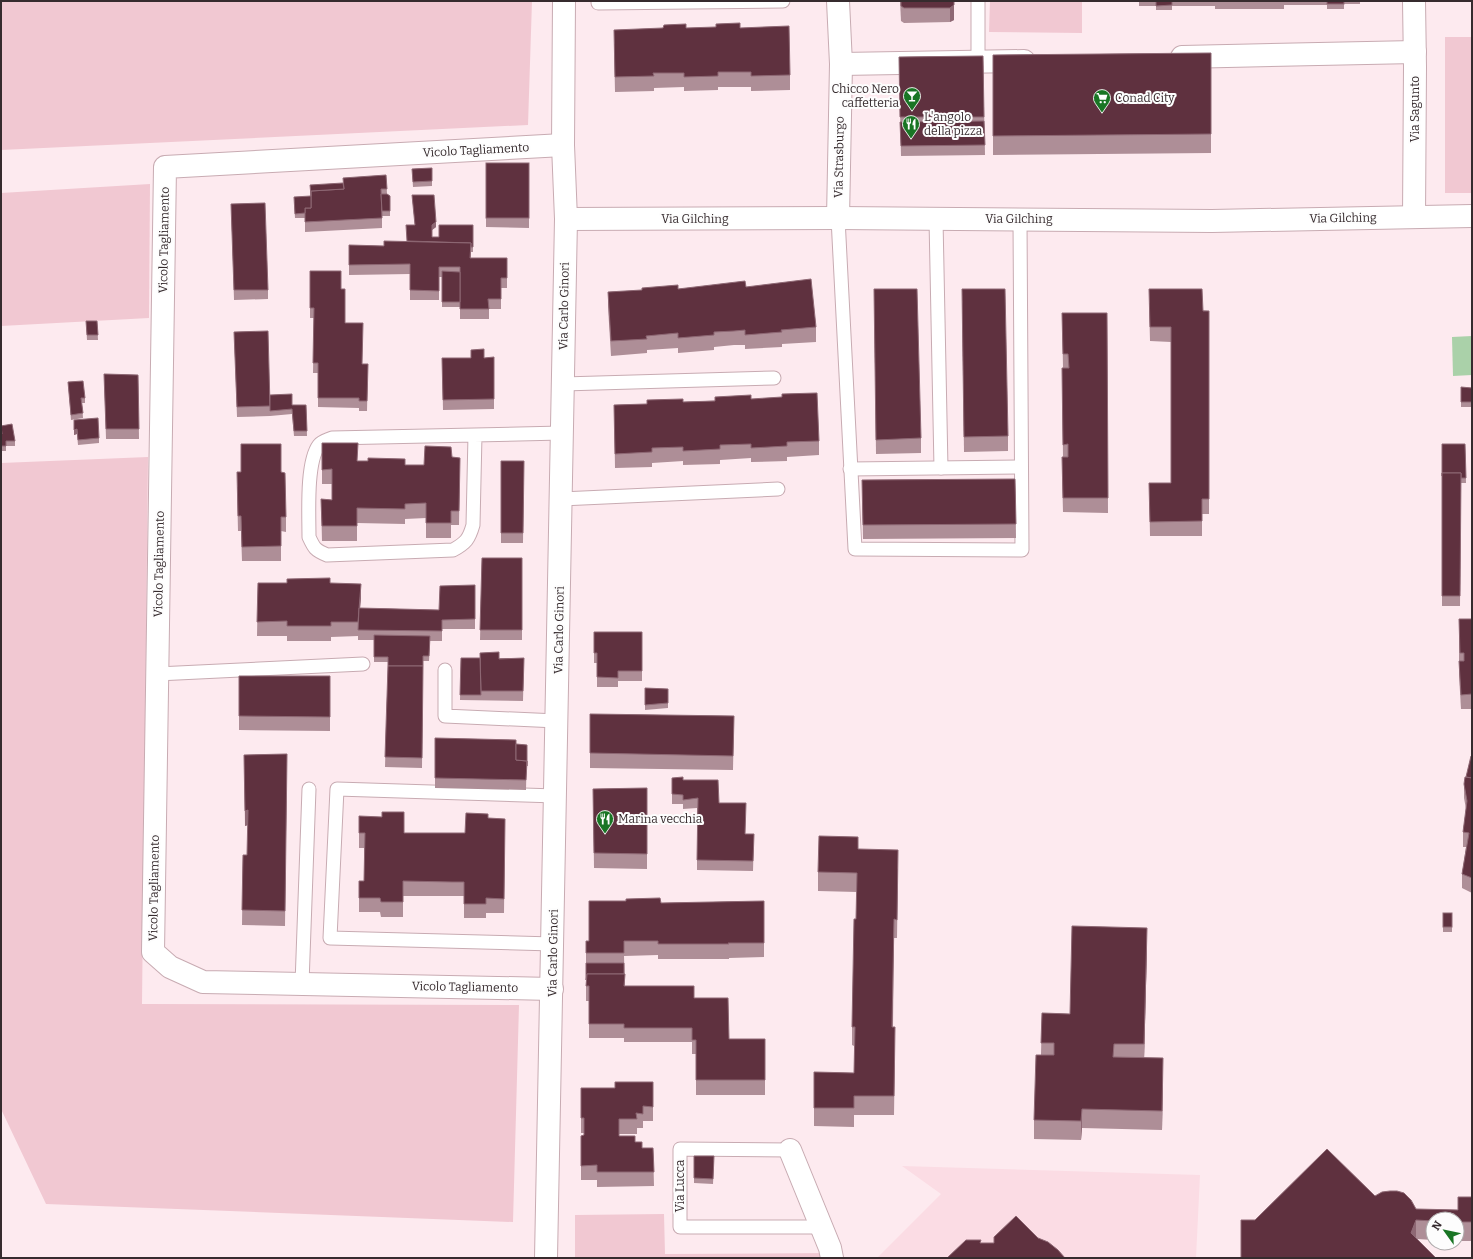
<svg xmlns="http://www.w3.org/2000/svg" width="1473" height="1259" viewBox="0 0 1473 1259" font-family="Bitter,serif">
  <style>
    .built { fill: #fbdce4 }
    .green { fill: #f1c8d2 }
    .water { fill: #aad1a9 }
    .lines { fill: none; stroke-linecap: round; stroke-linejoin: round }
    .service-casing { stroke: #c8abb2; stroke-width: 15 }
    .minor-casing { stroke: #c8abb2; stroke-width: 24 }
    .service { stroke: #fff; stroke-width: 13 }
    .minor { stroke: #fff; stroke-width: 22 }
    .wall { fill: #ae8e97 }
    .shaded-wall { fill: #8e6874 }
    .building { fill: #5f313f; stroke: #8e6874 }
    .labels { text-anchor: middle; stroke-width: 4; stroke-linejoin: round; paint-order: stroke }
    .poi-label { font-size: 12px; fill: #362b2e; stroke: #fdfdfd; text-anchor: start }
    .street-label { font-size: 12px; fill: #362b2e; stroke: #fdfdfd }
  </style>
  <rect width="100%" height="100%" fill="#fdeaef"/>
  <polygon class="built" points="902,1166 1200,1175 1196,1258 877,1258 941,1194"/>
  <g class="green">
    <polygon points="1,1 532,1 528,125 1,150"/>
    <polygon points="990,1 1082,1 1082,33 989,32"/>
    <rect x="1445" y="37" width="27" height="156"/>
    <polygon points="150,184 149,318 1,326 1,193"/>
    <polygon points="148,457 142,1004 519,1005 513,1222 46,1204 1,1109 1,463"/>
    <polygon points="664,1214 665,1254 833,1253 833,1258 575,1258 575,1215"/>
  </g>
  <polygon class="water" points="1472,336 1472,375 1453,376 1452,337"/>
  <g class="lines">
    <g class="service-casing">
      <g id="service">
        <polyline points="598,3 783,1"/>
        <polyline points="978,61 978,1"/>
        <polyline points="838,218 855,549 1022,550 1020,220"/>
        <polyline points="936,219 941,468"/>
        <polyline points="563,384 774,378"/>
        <path d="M475 435 473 525C469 539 466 543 453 550L327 555C315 550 314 548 309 537 309 514 306 462 319 445 322 441 328 440 332 438L562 433"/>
        <polyline points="850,469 1021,467"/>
        <polyline points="561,499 778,489"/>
        <polyline points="445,670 445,716 557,721"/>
        <polyline points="157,674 363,664"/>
        <polyline points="553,944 330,938 337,789 556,796"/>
        <polyline points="302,984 309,789"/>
        <polyline points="790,1150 680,1149 680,1227 822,1227"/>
      </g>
    </g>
    <g class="minor-casing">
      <g id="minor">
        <polyline points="1182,57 1415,52"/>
        <polyline points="841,64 1024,61"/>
        <polyline points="1414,217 1415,67 1414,1"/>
        <polyline points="838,218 841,64 838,1"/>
        <polyline points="566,219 838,218 1212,221 1472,216"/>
        <polyline points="552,989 203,982 170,967 153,952 165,167 563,145"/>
        <polyline points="790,1150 830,1248 832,1258"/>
        <polyline points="546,1258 566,219 563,145 564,1"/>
      </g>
    </g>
    <use href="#service" class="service"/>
    <use href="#minor" class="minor"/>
  </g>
  <g class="wall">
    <polygon points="900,1 954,1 954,20 950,22 904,23 901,21"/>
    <polygon points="1139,1 1360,1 1360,4 1344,4 1344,9 1327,9 1327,5 1284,5 1284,9 1215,9 1215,6 1172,6 1172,10 1156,10 1156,6 1139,6"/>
    <polygon points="663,28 740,28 790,75 790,90 751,91 751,87 718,87 718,90 684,91 684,87 654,88 654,91 615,92 614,44"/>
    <polygon points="1211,53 1211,153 993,155 993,55"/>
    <polygon points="983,56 985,155 901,156 899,57"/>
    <polygon points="486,163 529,163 529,228 486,227"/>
    <polygon points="432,168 432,186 413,187 412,169"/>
    <polygon points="386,175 387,194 390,196 390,216 382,216 382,228 305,232 305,218 295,218 294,202 343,183"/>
    <polygon points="412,195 436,227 432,230 432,237 439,237 473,225 473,252 471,252 471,258 507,258 507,288 501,288 501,309 489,309 489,319 460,319 460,307 442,307 442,277 439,277 439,300 410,300 410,274 349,275 349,245 384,246 407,241 415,225"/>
    <polygon points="231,204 268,290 268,299 234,300"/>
    <polygon points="310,271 341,289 345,323 362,364 368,364 367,411 359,411 359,408 318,407 318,373 313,373 314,318 310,318"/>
    <polygon points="746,287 816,327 816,342 782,344 782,347 745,349 745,345 734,345 714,347 714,350 678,353 678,348 647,350 647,353 611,356 608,307 608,292 678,289"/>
    <polygon points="874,289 921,438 921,453 876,454"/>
    <polygon points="962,303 1008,436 1008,451 964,452"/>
    <polygon points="1149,303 1209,311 1209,514 1202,514 1202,536 1150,536 1149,483 1171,483 1171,342 1150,341"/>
    <polygon points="1062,313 1107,313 1108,513 1063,512 1062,472 1063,457 1062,382 1063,368"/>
    <polygon points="86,321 97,321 98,340 87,340"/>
    <polygon points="234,332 270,405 306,405 307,436 294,436 292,414 270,416 237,417"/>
    <polygon points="442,358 494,399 494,409 443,410"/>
    <polygon points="104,374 138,375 139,439 106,439"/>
    <polygon points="68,382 85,398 85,403 82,403 83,418 71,420"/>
    <polygon points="1461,387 1472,388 1472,407 1461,407"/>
    <polygon points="751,399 819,441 819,455 787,457 787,461 751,462 751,458 720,460 720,464 683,465 683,461 652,463 652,467 615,468 614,405 647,404 647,400 683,402"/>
    <polygon points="74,420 99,438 99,443 78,445 77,434 74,435"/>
    <polygon points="1,426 15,441 15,446 6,446 6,451 1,451"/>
    <polygon points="322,443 357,461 405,465 424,465 452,457 460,458 459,525 451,525 451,538 426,538 426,518 405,519 405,524 357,523 357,541 322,541 321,499 332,500 332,484 322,484"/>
    <polygon points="1465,444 1466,483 1461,483 1460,606 1442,606 1442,479"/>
    <polygon points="501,461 524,461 523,543 501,543"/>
    <polygon points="281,472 286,517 286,532 281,531 281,561 242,561 241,531 238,531 237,487"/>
    <polygon points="1015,479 1016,538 863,539 862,480"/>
    <polygon points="482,558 522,558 522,640 480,640"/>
    <polygon points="258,583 330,583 361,598 360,608 439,610 475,585 475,629 442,629 442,641 430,641 429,661 423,661 422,768 385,767 388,662 374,662 374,640 358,640 358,636 331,637 331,641 287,641 287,636 257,636"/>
    <polygon points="1459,619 1472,619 1472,709 1461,709 1459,675"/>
    <polygon points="594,632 642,632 642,681 618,681 618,687 597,687 597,663 594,663"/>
    <polygon points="461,658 524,658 523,701 460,700"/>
    <polygon points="239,676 330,691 330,731 239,730"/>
    <polygon points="645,688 668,689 668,708 645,710"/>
    <polygon points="590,714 734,716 733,770 590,768"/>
    <polygon points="435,738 516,744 527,745 526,790 435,788"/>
    <polygon points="287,754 285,926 242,925 243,855 247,855 248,825 245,826 244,755"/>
    <polygon points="1472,754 1472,893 1462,888 1462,874 1466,847 1463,847 1463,832 1466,809 1464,798 1464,784 1466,777"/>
    <polygon points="683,780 719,803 745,834 754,834 753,871 697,870 697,808 683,809 683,804 672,804 672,794"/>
    <polygon points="647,788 647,869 594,868 593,789"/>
    <polygon points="359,816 404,833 465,833 488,818 505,819 504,913 486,913 486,918 464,918 464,896 403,896 403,917 381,917 380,912 359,912 359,881 364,881 364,848 359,848"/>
    <polygon points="858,849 898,869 897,938 894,938 893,1027 895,1046 894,1115 854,1115 854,1127 814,1126 814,1072 854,1073 854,1046 852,1045 852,1027 857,892 818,891 818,872"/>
    <polygon points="764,901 764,957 729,958 729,959 658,959 658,955 624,956 625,986 694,998 729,1039 765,1039 765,1095 696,1095 696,1054 692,1054 692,1042 624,1042 624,1038 589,1038 589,1001 586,1001 586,953 589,941 661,903"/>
    <rect x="1443" y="913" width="9" height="19"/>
    <polygon points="1147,947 1144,1058 1163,1077 1162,1130 1082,1128 1081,1140 1034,1139 1034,1120 1041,1055 1042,1013 1070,1014"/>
    <polygon points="653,1082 653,1121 643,1121 643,1128 637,1128 637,1134 619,1134 619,1136 635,1142 642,1148 653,1148 654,1186 597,1187 597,1180 581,1180 581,1136 584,1135 584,1133 581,1133 581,1088 615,1088"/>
    <polygon points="694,1156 714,1161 713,1184 694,1183"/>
    <polygon points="1375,1196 1416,1209 1458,1210 1472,1197 1472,1241 1457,1241 1457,1219 1433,1219 1433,1240 1417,1239 1241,1257 1255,1220"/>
  </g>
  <g class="shaded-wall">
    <polygon points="954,5 954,20 950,22 950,8"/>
    <polygon points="436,222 436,227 432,230 432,225"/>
    <polygon points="77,429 77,434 74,435 74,430"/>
    <polygon points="361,584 361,598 358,630 358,622"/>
    <polygon points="248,810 248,825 245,826 245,811"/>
    <polygon points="1147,928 1147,947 1144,1063 1144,1044"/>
    <polygon points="1163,1058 1163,1077 1162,1130 1162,1111"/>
    <polygon points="1082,1109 1082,1128 1081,1140 1081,1121"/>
    <polygon points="1416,1220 1416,1239 1411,1233"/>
  </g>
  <g class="building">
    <polygon points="901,1 954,1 954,5 950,8 904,8 901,6"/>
    <polygon points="1156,1 1172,1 1172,5 1156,6"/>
    <rect x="1327" y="1" width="17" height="3"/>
    <polygon points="740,23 740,28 789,26 790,75 751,76 751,72 718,72 718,76 684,77 684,73 653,73 654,76 615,77 614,30 663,28 664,25 686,24 686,28 716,27 716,24"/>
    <polygon points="1211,53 1211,134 993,136 993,55"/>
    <polygon points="983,56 984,117 900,117 899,57"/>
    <polygon points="984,121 985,145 901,146 900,122"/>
    <rect x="486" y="163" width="43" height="55"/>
    <polygon points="432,168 432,181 413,182 412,169"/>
    <polygon points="386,175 387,189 381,189 382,218 305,222 305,208 311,208 311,191 344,189 343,178"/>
    <polygon points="343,183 344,189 311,191 311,196 310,185"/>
    <polygon points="381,194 387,194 390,196 390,211 382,211"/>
    <polygon points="412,195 434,195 436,222 432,225 432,237 439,237 439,225 473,225 473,247 471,247 471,243 407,241 406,225 415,225"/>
    <polygon points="311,196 311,208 305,208 305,213 295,214 294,197"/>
    <polygon points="265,203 268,290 234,290 231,204"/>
    <polygon points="384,241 471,243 470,258 507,258 507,278 501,278 501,299 488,299 489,309 460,309 460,267 439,267 439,291 410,290 410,264 349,265 349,245 384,246"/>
    <polygon points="310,271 341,271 341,289 345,289 345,323 363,323 362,364 368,364 367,401 359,401 359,398 318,398 318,363 313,363 314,308 310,308"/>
    <polygon points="442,271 460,272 460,302 442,302"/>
    <polygon points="811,279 816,327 781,330 782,332 745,335 745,330 734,331 714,332 714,335 678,338 678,333 646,336 647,339 611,341 608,292 642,290 642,288 678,285 678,289 745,281 746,287"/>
    <polygon points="874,289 917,289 921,438 876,440"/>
    <polygon points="962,289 1005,289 1008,436 964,437"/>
    <polygon points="1149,289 1202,289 1203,311 1209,311 1209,499 1202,499 1202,521 1150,522 1149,483 1171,483 1171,327 1150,327"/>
    <polygon points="1062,313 1107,313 1108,498 1063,498 1062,457 1068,457 1068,444 1063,445 1062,368 1069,368 1068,354 1063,354"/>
    <polygon points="86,321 97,321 98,335 87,335"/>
    <polygon points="268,331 270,406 237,407 234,332"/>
    <polygon points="484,349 484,358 494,357 494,399 443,400 442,358 471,358 471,350"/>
    <polygon points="104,374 138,375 139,429 106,429"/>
    <polygon points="83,381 85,398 81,398 83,413 71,415 68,382"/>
    <polygon points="1461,387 1472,388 1472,402 1461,402"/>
    <polygon points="817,393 819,441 787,442 787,446 751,448 751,444 720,445 720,449 683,451 683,447 652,448 652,452 615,454 614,405 647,404 647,400 683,399 683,402 715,401 715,397 751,395 751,399 782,397 782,394"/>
    <polygon points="292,394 292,405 306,405 307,431 294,431 292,409 270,411 270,395"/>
    <polygon points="98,418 99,438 78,440 77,429 74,430 74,420"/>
    <polygon points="12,424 15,441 6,441 6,446 1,446 1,434 2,434 1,426"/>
    <polygon points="322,443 358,443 357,461 368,461 368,458 405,459 405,465 424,465 425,446 451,447 452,457 460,458 459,511 451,511 451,523 426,523 426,503 405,504 405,509 357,508 357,526 322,526 321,499 332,500 332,469 322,470"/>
    <polygon points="241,444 281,444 281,472 285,473 286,517 281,517 281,546 242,547 241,516 238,516 237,472 241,472"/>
    <polygon points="1442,444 1465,444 1466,478 1461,478 1461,473 1442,473 1442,476"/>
    <polygon points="501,461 524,461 523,533 501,533"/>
    <polygon points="1442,473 1461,473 1460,596 1442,596"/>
    <polygon points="1015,479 1016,524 863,525 862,480"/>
    <polygon points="482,558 522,558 522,630 480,630"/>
    <polygon points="330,578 330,583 361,584 358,622 331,622 331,626 287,626 287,621 257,622 258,583 287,583 287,579"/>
    <polygon points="475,585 475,619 442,620 442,631 358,630 359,608 439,610 440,586"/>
    <polygon points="1459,619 1472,619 1472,694 1461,695 1459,661 1464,661 1464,653 1460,653"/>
    <polygon points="594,632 642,632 642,671 618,671 618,678 597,677 597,653 594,653"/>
    <polygon points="374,635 430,636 429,656 423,656 423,666 388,666 388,657 374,657"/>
    <polygon points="499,652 499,659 524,658 523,691 481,691 480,653"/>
    <polygon points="461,658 480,658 481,695 460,695"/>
    <polygon points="388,666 423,666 422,758 385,757"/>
    <polygon points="239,676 330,676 330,717 239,716"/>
    <polygon points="645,688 668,689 668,703 645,705"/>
    <polygon points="590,714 734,716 733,756 590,753"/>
    <polygon points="435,738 516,740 516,760 527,761 526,780 435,778"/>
    <polygon points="516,744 527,745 527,766 527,761 516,760"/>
    <polygon points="287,754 285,911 242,910 243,855 247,855 248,810 245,811 244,755"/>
    <polygon points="1471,756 1472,756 1472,778 1466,777"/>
    <polygon points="683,777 683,780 718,780 719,803 746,803 745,834 754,834 753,861 697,860 698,798 683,800 683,795 672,794 672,778"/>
    <polygon points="1465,777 1472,778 1472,878 1462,874 1469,833 1463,832 1467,801 1464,784"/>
    <polygon points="647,788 647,854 594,853 593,789"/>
    <polygon points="382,812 404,812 404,833 465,833 466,813 488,814 488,818 505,819 504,899 486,898 486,904 464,904 464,882 452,882 403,881 403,902 381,902 380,898 359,898 359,881 364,881 365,833 359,833 359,816 382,817"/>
    <polygon points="819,836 858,837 858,849 898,850 897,920 894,919 892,1027 895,1027 894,1096 854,1096 854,1108 814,1108 814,1072 854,1073 855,1027 852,1027 854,919 856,919 857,873 818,872"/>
    <polygon points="660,898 661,903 764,901 764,943 728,943 729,944 658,944 658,941 624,941 624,953 586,953 586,941 589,941 589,901 626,901 626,899"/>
    <rect x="1443" y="913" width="9" height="14"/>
    <polygon points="1072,926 1147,928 1144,1044 1114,1044 1113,1057 1163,1058 1162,1111 1082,1109 1081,1121 1034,1120 1036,1055 1054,1055 1054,1043 1041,1043 1042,1013 1070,1014"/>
    <polygon points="586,963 624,963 624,974 587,974 586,980"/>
    <polygon points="587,974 625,974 624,986 694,986 694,998 728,998 729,1039 765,1039 765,1080 696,1080 696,1040 692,1040 692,1028 624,1028 624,1024 589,1024 589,986 586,986"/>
    <polygon points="615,1082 653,1082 653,1107 643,1106 643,1114 636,1113 637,1119 619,1119 619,1136 635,1136 635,1142 642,1142 642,1148 653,1148 654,1172 597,1172 597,1165 581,1166 581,1136 584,1135 584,1118 581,1118 581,1088 615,1088"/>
    <polygon points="1327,1149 1375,1196 1382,1192 1390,1191 1397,1191 1404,1193 1411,1200 1416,1209 1458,1210 1458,1197 1472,1197 1472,1222 1457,1222 1457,1219 1433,1219 1433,1221 1416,1220 1411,1233 1436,1258 1240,1258 1241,1257 1241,1220 1255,1220"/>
    <polygon points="694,1156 714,1156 713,1179 694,1178"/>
    <polygon points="1016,1216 1038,1238 1048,1242 1058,1250 1065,1258 947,1258 966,1240 981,1240 980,1243 994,1243 994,1237"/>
  </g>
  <defs>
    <g id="bar-pin" transform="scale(0.9)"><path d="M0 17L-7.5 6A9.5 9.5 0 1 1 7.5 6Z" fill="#197524" stroke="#fdfdfd"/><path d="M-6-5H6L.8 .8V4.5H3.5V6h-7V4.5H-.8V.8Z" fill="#fff"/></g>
    <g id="supermarket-pin" transform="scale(0.9)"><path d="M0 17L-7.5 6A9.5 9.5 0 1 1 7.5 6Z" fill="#197524" stroke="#fdfdfd"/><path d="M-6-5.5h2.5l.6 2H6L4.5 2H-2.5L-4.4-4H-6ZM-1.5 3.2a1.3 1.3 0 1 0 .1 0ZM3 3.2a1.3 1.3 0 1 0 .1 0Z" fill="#fff"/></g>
    <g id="restaurant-pin" transform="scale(0.9)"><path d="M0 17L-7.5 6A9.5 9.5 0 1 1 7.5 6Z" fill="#197524" stroke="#fdfdfd"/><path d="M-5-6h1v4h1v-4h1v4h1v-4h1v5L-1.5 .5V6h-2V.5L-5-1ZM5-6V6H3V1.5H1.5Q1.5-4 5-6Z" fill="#fff"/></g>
  </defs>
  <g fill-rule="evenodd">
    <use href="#bar-pin" x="912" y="96"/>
    <use href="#supermarket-pin" x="1102" y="98"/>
    <use href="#restaurant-pin" x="911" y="124"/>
    <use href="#restaurant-pin" x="605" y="819"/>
  </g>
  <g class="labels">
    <g class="poi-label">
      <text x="899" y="93" text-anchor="end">Chicco Nero<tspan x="899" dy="14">caffetteria</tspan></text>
      <text x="1115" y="102">Conad City</text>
      <text x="924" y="121">L'angolo<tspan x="924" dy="14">della pizza</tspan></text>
      <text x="618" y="823">Marina vecchia</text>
    </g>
    <g class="street-label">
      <text transform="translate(1415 109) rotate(-90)" y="4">Via Sagunto</text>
      <text transform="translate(476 150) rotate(-3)" y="4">Vicolo Tagliamento</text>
      <text transform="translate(839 157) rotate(-89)" y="4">Via Strasburgo</text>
      <text transform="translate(1343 218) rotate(-1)" y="4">Via Gilching</text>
      <text x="695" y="223">Via Gilching</text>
      <text x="1019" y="223">Via Gilching</text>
      <text transform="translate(164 240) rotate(-89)" y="4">Vicolo Tagliamento</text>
      <text transform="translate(564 306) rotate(-89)" y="4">Via Carlo Ginori</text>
      <text transform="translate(159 564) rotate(-89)" y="4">Vicolo Tagliamento</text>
      <text transform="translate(559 630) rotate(-89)" y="4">Via Carlo Ginori</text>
      <text transform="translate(154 888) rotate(-89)" y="4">Vicolo Tagliamento</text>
      <text transform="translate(553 953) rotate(-89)" y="4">Via Carlo Ginori</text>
      <text transform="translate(465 987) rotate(1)" y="4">Vicolo Tagliamento</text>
      <text transform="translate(680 1186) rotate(-90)" y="4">Via Lucca</text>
    </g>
  </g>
  <rect width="1473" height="1259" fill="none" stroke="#362b2e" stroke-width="4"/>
  <g transform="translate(1445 1231) rotate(303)"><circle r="19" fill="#fdfdfd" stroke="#ada9aa"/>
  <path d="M0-3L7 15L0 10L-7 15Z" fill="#197524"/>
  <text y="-6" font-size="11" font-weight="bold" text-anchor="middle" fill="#362b2e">N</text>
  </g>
</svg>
